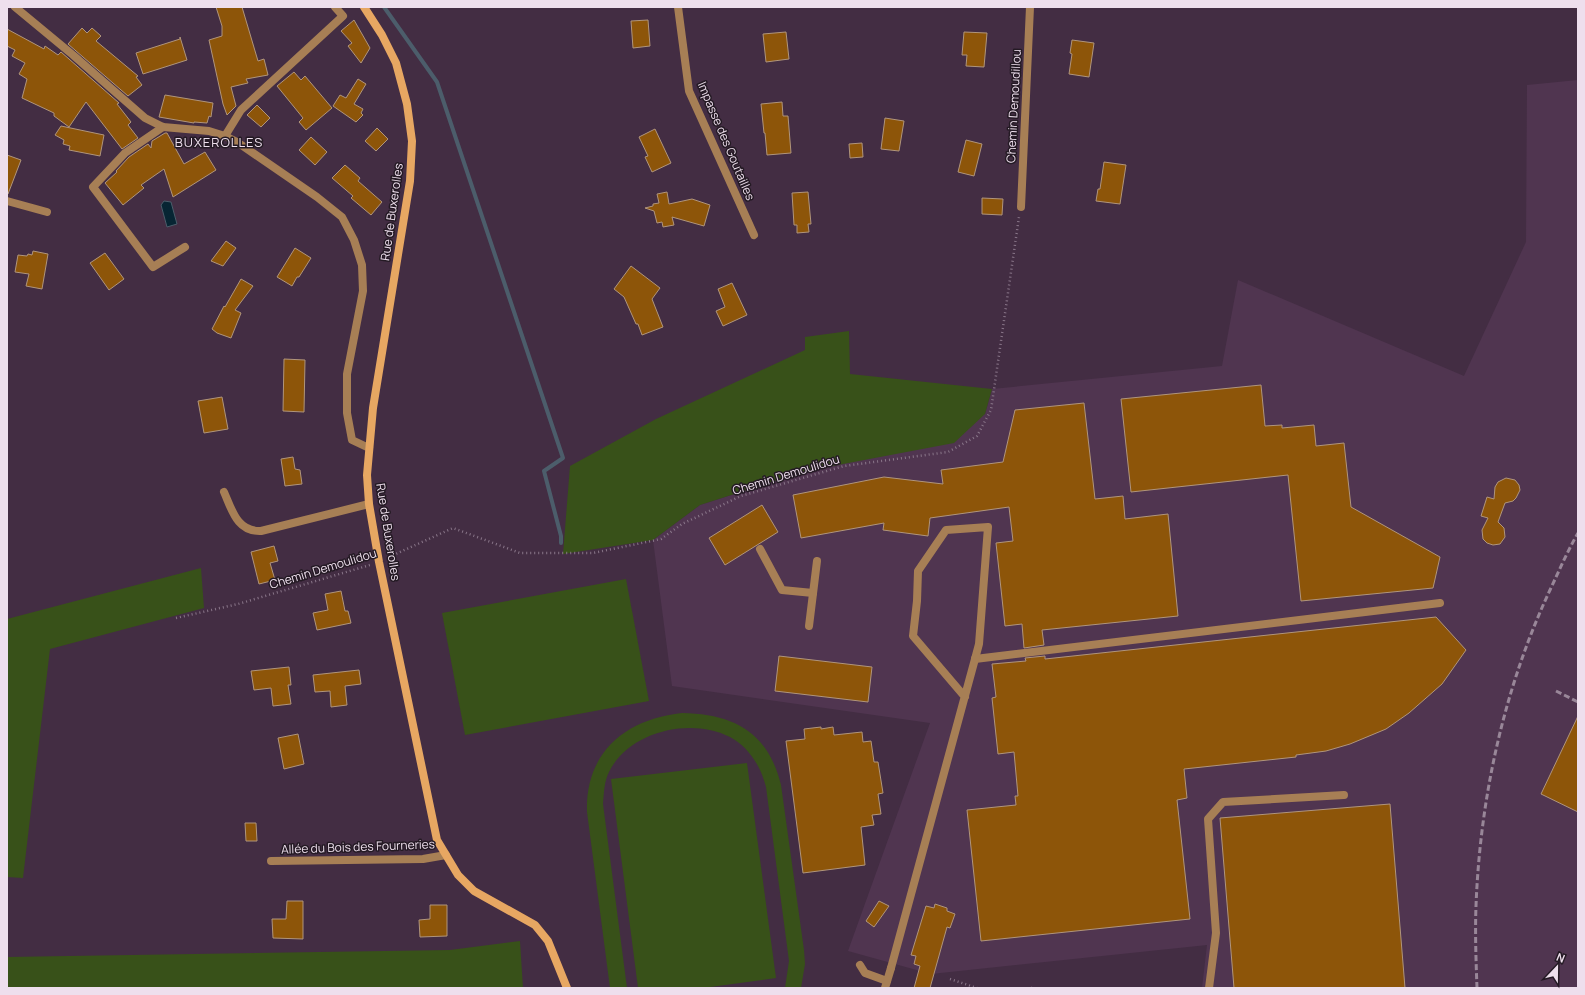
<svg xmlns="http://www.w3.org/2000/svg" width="1585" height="995" viewBox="0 0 1585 995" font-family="Manrope,sans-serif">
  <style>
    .built { fill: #503550 }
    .green { fill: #385119 }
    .water { fill: #072533; stroke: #4c5d6b }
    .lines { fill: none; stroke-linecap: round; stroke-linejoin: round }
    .stream { stroke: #4c5d6b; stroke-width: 4 }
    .building { fill: #8d5509; stroke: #b0957c }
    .path { stroke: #897689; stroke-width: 2.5; stroke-dasharray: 1 3; stroke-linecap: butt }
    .lane { stroke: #a77f55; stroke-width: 8 }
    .street { stroke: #a77f55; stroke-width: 8 }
    .secondary { stroke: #e7a762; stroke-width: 8 }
    .rail { stroke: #998799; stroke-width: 3; stroke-dasharray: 6 3; stroke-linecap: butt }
    .labels { text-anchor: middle; stroke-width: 3; stroke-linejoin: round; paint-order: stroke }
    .street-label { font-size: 12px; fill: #eedfed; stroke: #241a24 }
    .neighbourhood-label { font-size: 13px; letter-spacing: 1px; fill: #eedfed; stroke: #241a24 }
  </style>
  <rect width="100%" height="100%" fill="#432d43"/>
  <polygon class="built" points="1578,80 1578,988 1202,988 1207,945 931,974 848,951 930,723 672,686 653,540 700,505 985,414 992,389 1222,366 1238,280 1464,376 1526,242 1527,85"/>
  <g class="green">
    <polygon points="849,331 850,374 992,389 985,414 954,443 806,471 700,505 653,540 563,554 570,466 656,419 805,350 805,337"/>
    <polygon points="201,568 204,608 50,649 23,878 7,877 7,619"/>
    <polygon points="626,579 649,701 465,735 442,613"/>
    <path d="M682 713C734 714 768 732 781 785L804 950 805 964 801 988H785L789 961 766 787C761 767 749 747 730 737 691 717 629 731 609 772 604 782 604 793 603 804L627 988H610L587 812C585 752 626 719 682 713Z"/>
    <polygon points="747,763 776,978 703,988 638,988 611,779"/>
    <polygon points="520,941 523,988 7,988 7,957 450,950"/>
  </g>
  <polygon class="water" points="164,201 171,202 177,224 167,227 161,205"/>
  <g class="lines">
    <polyline class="stream" points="384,7 437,82 563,458 544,471 561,536 561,543"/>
  </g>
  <g class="building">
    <polygon points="216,7 242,7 258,61 264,59 268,75 246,79 248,83 231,87 236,106 227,115 223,104 209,40 222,36 222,26"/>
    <polygon points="354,20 370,48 361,63 348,46 352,43 341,31"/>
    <polygon points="648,20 650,46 633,48 631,21"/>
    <polygon points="82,28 87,33 92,28 101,36 96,41 138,76 136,77 142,85 128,96 68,44"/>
    <polygon points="7,29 44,49 45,46 58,55 61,52 69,59 119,103 117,104 131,122 128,125 138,138 122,149 86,102 69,127 54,116 54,113 22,98 27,79 19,74 25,63 12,56 15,50 7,46"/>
    <polygon points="786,32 789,59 766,62 763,34"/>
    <polygon points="964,32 987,33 984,67 966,66 967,55 962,55"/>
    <polygon points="180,37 187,60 143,74 136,53 180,39"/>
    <polygon points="1072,40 1094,43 1089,77 1069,74 1072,54 1070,53"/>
    <polygon points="294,72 301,80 305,76 332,108 306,130 299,122 303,118 277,86"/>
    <polygon points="358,79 366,84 354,104 363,109 361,113 363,115 356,122 333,106 340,95 346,98"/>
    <polygon points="165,95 213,103 211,117 209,116 207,123 194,122 194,123 159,117"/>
    <polygon points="782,102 783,116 788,116 791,153 767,155 765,133 764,133 761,104"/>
    <polygon points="257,105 270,118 261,127 247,115"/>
    <polygon points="885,118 904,121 899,151 881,149"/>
    <polygon points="61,126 104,135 100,156 69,150 70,146 63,144 64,140 55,135"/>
    <polygon points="377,128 388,139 376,151 365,141"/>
    <polygon points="655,129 671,163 652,172 645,157 648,156 639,137"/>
    <polygon points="165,133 167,133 184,164 205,152 216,170 173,197 164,169 141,185 144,188 123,205 105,183 117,172 116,171 129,157 148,144 151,148 152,141"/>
    <polygon points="311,137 327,152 315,165 299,150"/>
    <polygon points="966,140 982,144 974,176 958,172"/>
    <polygon points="862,143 863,157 850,158 849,144"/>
    <polygon points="7,155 21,160 8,194 7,194"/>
    <polygon points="1104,162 1126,165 1120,204 1096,201 1098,189 1100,189"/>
    <polygon points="345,165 360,178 358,181 382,202 371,215 351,198 353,196 332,178"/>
    <polygon points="667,192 669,204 692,199 710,205 704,226 672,217 674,225 663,227 662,222 657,223 654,211 645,208 653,206 653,204 659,203 657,194"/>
    <polygon points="808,192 811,224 808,224 809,232 797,233 797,225 794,225 792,193"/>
    <polygon points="982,198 1003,199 1002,215 982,214"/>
    <polygon points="226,241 236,248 223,266 211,261"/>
    <polygon points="295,248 311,258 299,277 297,277 292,286 277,277"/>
    <polygon points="33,251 48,254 42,289 26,286 29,274 15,272 18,255 27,256 28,254 32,255"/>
    <polygon points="105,253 124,279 109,290 90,263"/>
    <polygon points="631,266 660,288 652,299 663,327 642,335 638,324 636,324 624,297 614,289"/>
    <polygon points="241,279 253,286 235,310 241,313 231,338 217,333 212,329 224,306 225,307"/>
    <polygon points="732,283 747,315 723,326 716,311 725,307 718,289"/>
    <polygon points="284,359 305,360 304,412 283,411"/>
    <polygon points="1261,385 1265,426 1282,425 1282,428 1314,425 1316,446 1344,443 1351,507 1440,557 1433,588 1301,601 1288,475 1131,492 1121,399"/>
    <polygon points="222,397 228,429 204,433 198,401"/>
    <polygon points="1084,403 1095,499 1123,496 1125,519 1168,514 1178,616 1042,630 1044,645 1024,648 1022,624 1005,626 996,543 1013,541 1009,507 930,518 928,536 883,530 884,523 801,538 793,495 884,477 943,484 941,470 1003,462 1015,410"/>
    <polygon points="293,457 295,469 300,470 302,484 285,486 281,459"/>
    <polygon points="1506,478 1515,480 1519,485 1520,490 1516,498 1513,501 1505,503 1498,522 1504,528 1505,537 1500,544 1493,545 1487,543 1483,539 1482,530 1488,518 1481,516 1487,497 1494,499 1495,487 1498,482"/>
    <polygon points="762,505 778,532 725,565 709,538"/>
    <polygon points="274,546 278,561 270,563 275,580 259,584 251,552"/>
    <polygon points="341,591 345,611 348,611 351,623 317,630 313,613 328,610 325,594"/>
    <polygon points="1436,617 1466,650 1442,684 1409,713 1386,729 1350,744 1326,751 1296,755 1296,757 1184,769 1187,798 1177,800 1190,919 981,941 967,810 1016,805 1015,796 1018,796 1014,752 998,754 992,698 996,697 992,664 1026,661 1025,658 1045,656 1045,659"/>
    <polygon points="779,656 872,667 868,702 775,691"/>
    <polygon points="289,667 291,685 288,685 291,704 273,706 271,688 254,690 251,671"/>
    <polygon points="359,670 361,684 345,686 347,705 331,707 330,691 315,692 313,675"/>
    <polygon points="1578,716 1578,812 1541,794"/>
    <polygon points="821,727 821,729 833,727 834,735 862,732 863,742 871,741 874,762 878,762 883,793 878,794 881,814 872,815 874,825 861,827 865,865 803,873 786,741 805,739 804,729"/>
    <polygon points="298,734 304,764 284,769 278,738"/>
    <polygon points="1390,804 1405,988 1234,988 1220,818"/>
    <polygon points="245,823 256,823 257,841 246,841"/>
    <polygon points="287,901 303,901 303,939 273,938 272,919 286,919"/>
    <polygon points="879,901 889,906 874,927 866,921"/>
    <polygon points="935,904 947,908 947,911 955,914 950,928 947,927 930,988 914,988 920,966 914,964 916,956 911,955 926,906 934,908"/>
    <polygon points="430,905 447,905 447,936 420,937 419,920 430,919"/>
  </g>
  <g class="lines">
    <g class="path">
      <polyline points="389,557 453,528 520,553 593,553 661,539 682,524 741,496 844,466 948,452 977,436 991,410 1019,217"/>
      <polyline points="176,618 238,604 370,565"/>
      <polyline points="950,979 977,988"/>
      <polyline points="1032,988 1033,987"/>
    </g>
    <g class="lane">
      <path d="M224 492C232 510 237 532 261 531L369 504"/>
      <polyline points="760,549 782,590 813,593"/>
      <polyline points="809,626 817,561"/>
      <polyline points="975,659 1440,603"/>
      <polyline points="271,861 423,859 446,855"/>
      <polyline points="860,965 865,973 887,981"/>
      <polyline points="891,968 975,659 979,644 988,527 946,530 918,571 917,601 913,636 965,697"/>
      <polyline points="1209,988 1216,933 1208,819 1223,802 1344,795"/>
    </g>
    <g class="street">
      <polyline points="15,7 73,55 145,118 163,127 209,131 225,136 237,142 317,197 342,217 354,240 362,265 363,291 347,374 347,413 352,440 369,448"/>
      <polyline points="678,7 689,91 754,235"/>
      <polyline points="163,127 125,153 93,187 153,267 185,247"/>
      <polyline points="225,136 241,110 343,16 335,7"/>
      <polyline points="7,201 47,212"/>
      <polyline points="1021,207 1030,7"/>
      <polyline points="885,988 891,968"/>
    </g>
    <polyline class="secondary" points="364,7 382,35 396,63 407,104 412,141 410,181 373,408 367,475 369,504 379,562 437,840 458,875 474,891 535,925 548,941 567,988"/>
    <g class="rail">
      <polyline points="1556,691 1578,702"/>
      <path d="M1477 988C1476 961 1475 933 1476 906 1480 798 1504 688 1550 590 1559 571 1567 552 1578 533"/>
    </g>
  </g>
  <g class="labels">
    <g class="street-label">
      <text transform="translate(1014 106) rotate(-87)" y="4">Chemin Demoudillou</text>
      <text transform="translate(726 141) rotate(67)" y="4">Impasse des Goutailles</text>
      <text transform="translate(392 212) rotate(-82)" y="4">Rue de Buxerolles</text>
      <text transform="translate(786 475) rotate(-17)" y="4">Chemin Demoulidou</text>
      <text transform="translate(388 532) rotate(81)" y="4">Rue de Buxerolles</text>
      <text transform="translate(323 569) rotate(-17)" y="4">Chemin Demoulidou</text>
      <text transform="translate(358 847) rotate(-2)" y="4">Allée du Bois des Fourneries</text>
    </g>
    <g class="neighbourhood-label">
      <text x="219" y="147">BUXEROLLES</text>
    </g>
  </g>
  <rect width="1585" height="995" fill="none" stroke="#eedfed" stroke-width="16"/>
  <g transform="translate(1557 967) rotate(22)" stroke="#241a24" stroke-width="3" paint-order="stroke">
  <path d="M0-3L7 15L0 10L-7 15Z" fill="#eedfed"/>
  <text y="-6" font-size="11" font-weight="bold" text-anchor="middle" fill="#eedfed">N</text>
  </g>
</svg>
